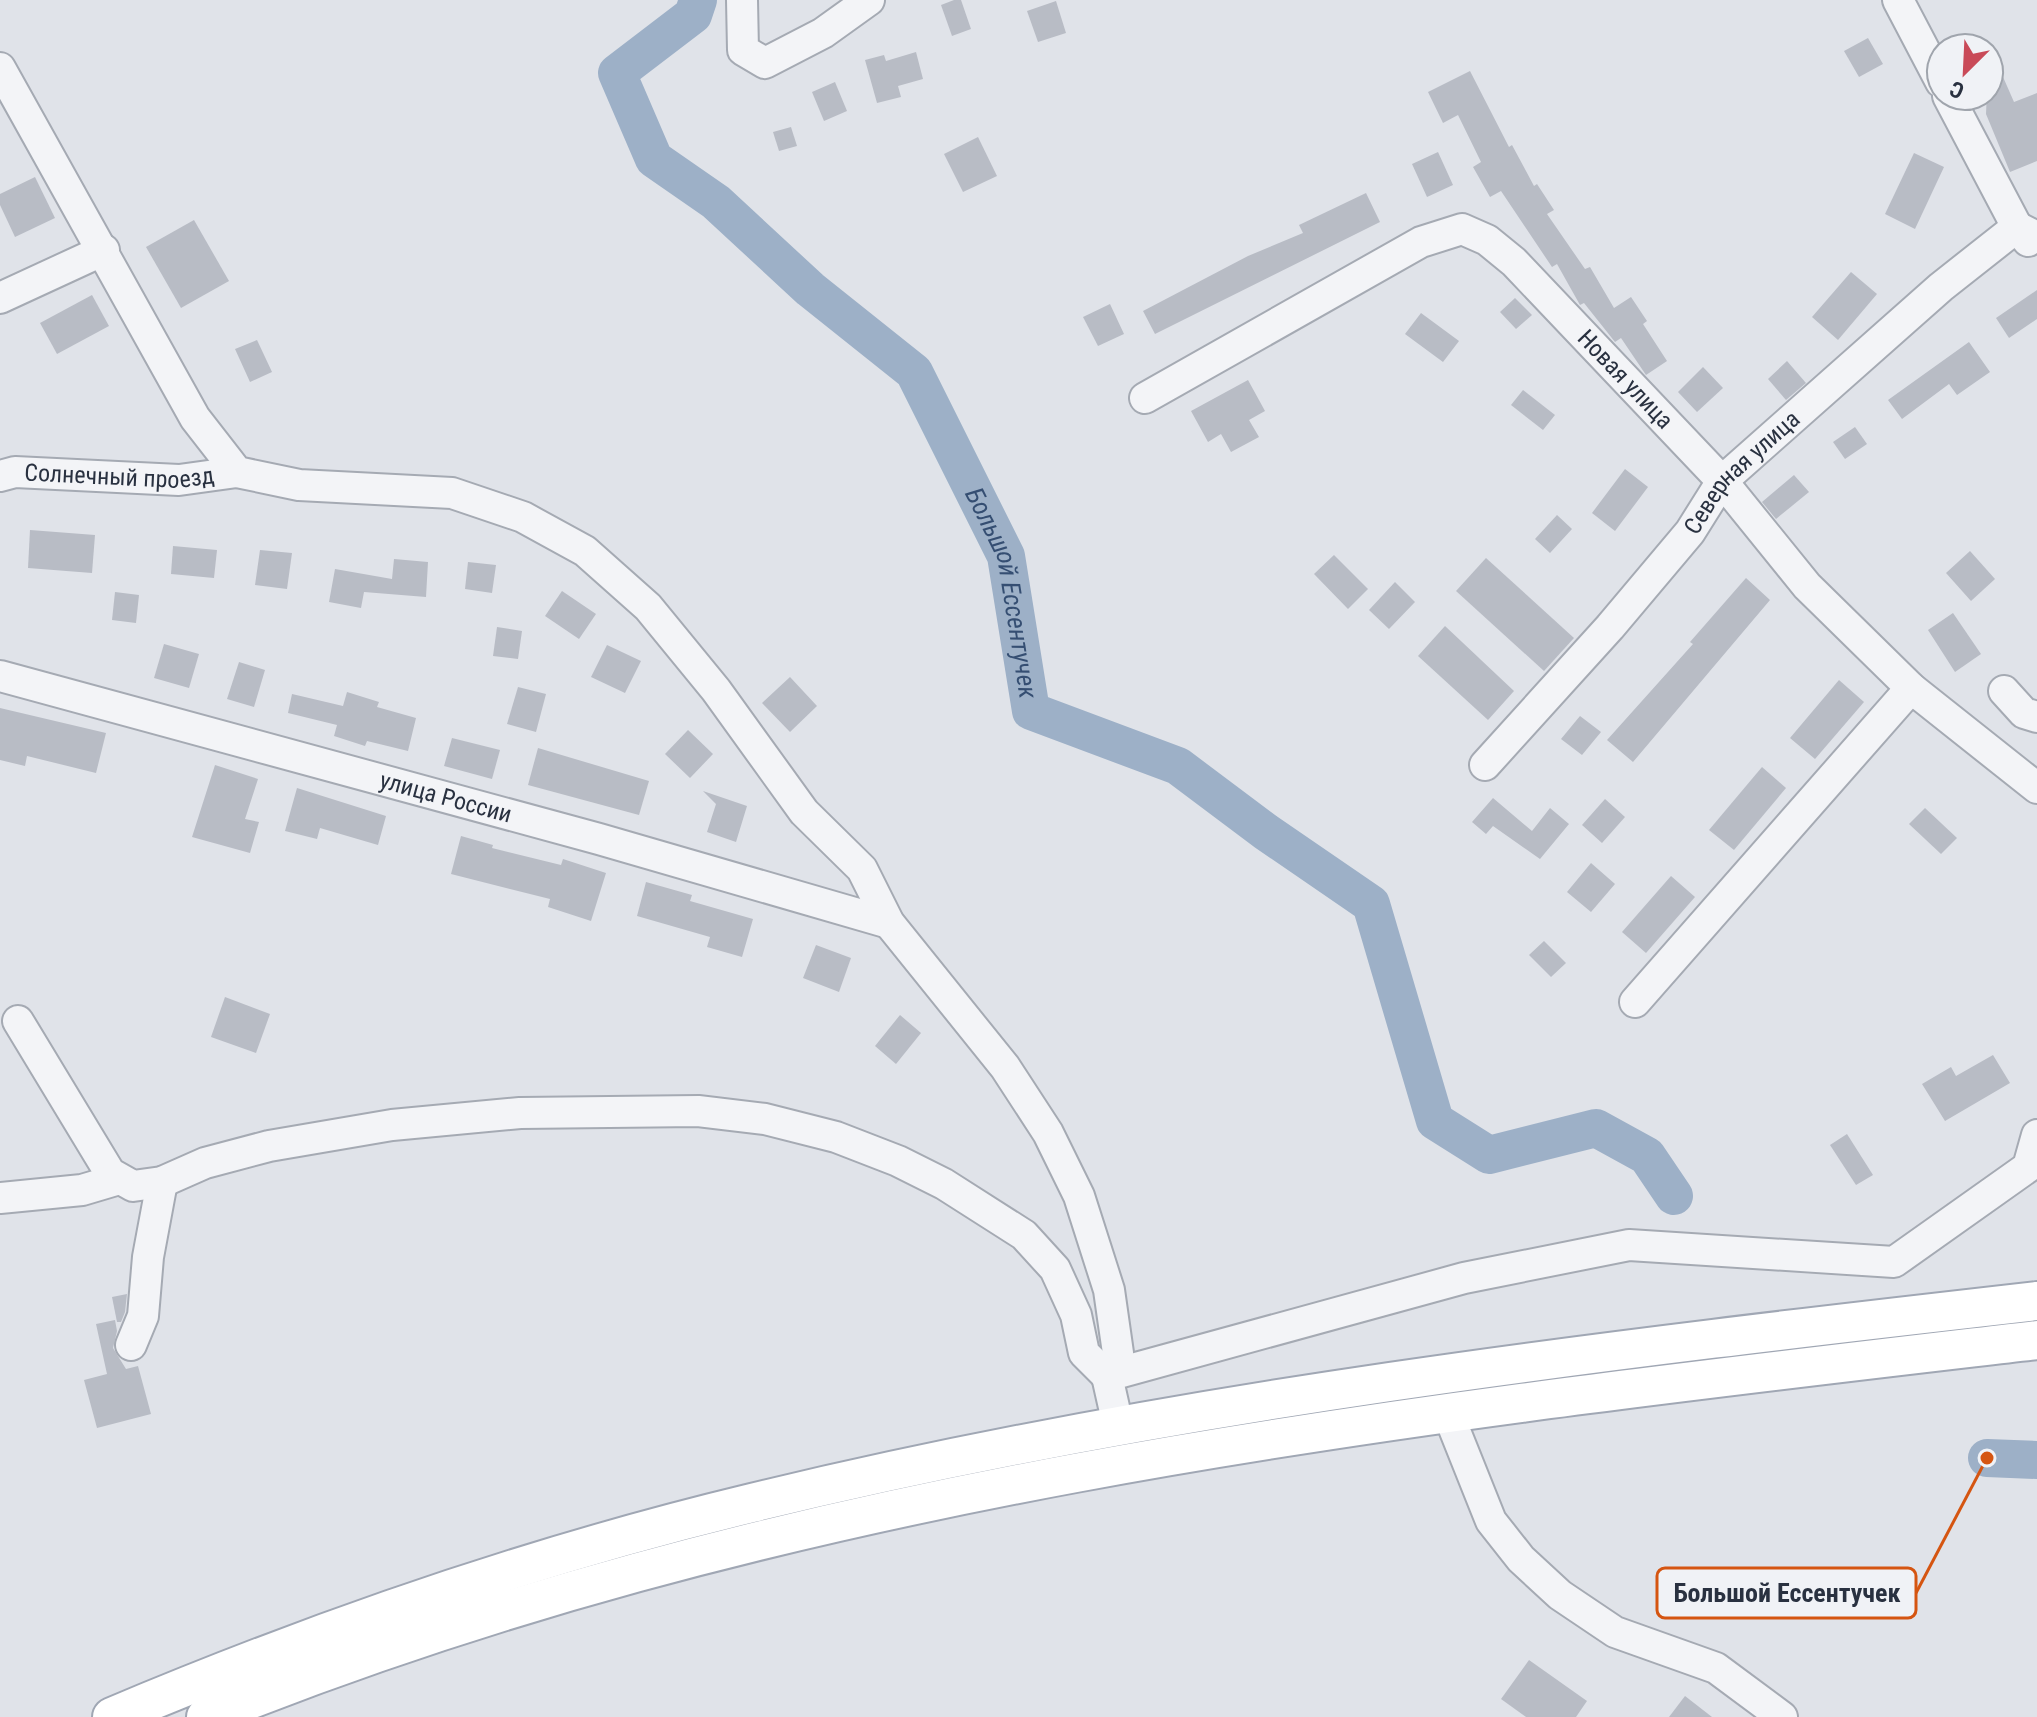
<svg xmlns="http://www.w3.org/2000/svg" width="2037" height="1717" viewBox="0 0 2037 1717" font-family="'Roboto Condensed',sans-serif">
  <style>
    .lines { fill: none; stroke-linecap: round; stroke-linejoin: round }
    .river { stroke: #9db0c7; stroke-width: 38 }
    .building { fill: #b8bcc5 }
    .minor-casing { stroke: #a5aab3; stroke-width: 34 }
    .major-casing { stroke: #a0a7b4; stroke-width: 42 }
    .minor { stroke: #f3f4f7; stroke-width: 30 }
    .major { stroke: #fff; stroke-width: 38 }
    .labels { text-anchor: middle; stroke-width: 6; stroke-linejoin: round; paint-order: stroke }
    .street-label { font-size: 24px; fill: #293140; stroke: #f0f2f6 }
    .water-label { font-size: 26px; font-style: italic; fill: #354e72; stroke: #f0f2f6 }
    .leader { fill: none; stroke: #d55511; stroke-width: 3 }
    .callout-dot { fill: #d55511; stroke: #f0f2f6; stroke-width: 3 }
    .callout { fill: #f0f2f6; stroke: #d55511; stroke-width: 3 }
    .callout-label { font-size: 26px; text-anchor: middle; font-weight: bold; fill: #293140 }
  </style>
  <rect width="100%" height="100%" fill="#e0e3e9"/>
  <g class="lines">
    <g class="river">
      <path id="s1" d="M698 0 693 15 617 73 654 159 716 202 810 289 914 372 1006 556 1031 711 1178 766 1266 832 1371 904 1435 1121 1489 1155 1596 1128 1647 1156 1674 1196"/>
      <polyline points="1987,1458 2037,1460"/>
    </g>
  </g>
  <g class="building">
    <polygon points="954,0 961,0 971,29 952,36 941,5"/>
    <polygon points="1056,1 1066,33 1038,42 1027,11"/>
    <polygon points="1868,38 1883,64 1859,77 1844,51"/>
    <polygon points="1989,45 2014,102 2037,93 2037,161 2010,172 1986,114"/>
    <polygon points="916,52 923,79 898,86 901,97 877,103 865,60 884,55 886,61"/>
    <polygon points="1470,71 1509,147 1512,145 1534,186 1537,184 1554,210 1547,214 1585,269 1590,267 1614,308 1631,297 1647,321 1643,324 1667,361 1646,375 1621,338 1615,342 1584,303 1580,305 1557,264 1552,267 1501,191 1490,197 1473,167 1481,162 1458,115 1443,123 1428,92"/>
    <polygon points="835,82 847,111 824,121 812,92"/>
    <polygon points="791,127 797,146 779,151 773,132"/>
    <polygon points="978,137 997,176 963,192 944,154"/>
    <polygon points="1438,152 1453,185 1427,197 1412,164"/>
    <polygon points="1914,153 1944,167 1915,229 1885,214"/>
    <polygon points="35,177 55,218 15,237 0,205 0,194"/>
    <polygon points="1366,193 1380,222 1155,334 1143,311 1248,256 1303,233 1299,225"/>
    <polygon points="194,220 229,281 181,308 146,247"/>
    <polygon points="1851,272 1877,294 1838,340 1812,317"/>
    <polygon points="2037,290 2037,319 2009,338 1996,318"/>
    <polygon points="92,295 109,326 57,354 40,323"/>
    <polygon points="1515,298 1532,315 1516,329 1500,312"/>
    <polygon points="1110,304 1124,334 1098,346 1083,317"/>
    <polygon points="1421,313 1459,341 1443,362 1405,334"/>
    <polygon points="257,340 272,372 250,382 235,349"/>
    <polygon points="1969,342 1990,372 1957,395 1949,384 1902,419 1888,400"/>
    <polygon points="1787,361 1806,383 1786,400 1768,379"/>
    <polygon points="1703,367 1723,388 1697,412 1678,392"/>
    <polygon points="1248,380 1265,411 1249,420 1259,437 1231,452 1221,434 1208,442 1191,411"/>
    <polygon points="1523,390 1555,415 1543,430 1511,405"/>
    <polygon points="1855,427 1867,444 1845,459 1833,442"/>
    <polygon points="1625,469 1648,487 1615,531 1592,513"/>
    <polygon points="1794,475 1809,492 1776,519 1762,502"/>
    <polygon points="1557,515 1572,529 1550,553 1535,539"/>
    <polygon points="30,530 95,535 92,573 28,568"/>
    <polygon points="173,546 217,550 214,578 171,574"/>
    <polygon points="260,550 292,553 287,589 255,585"/>
    <polygon points="1970,551 1995,579 1971,601 1946,573"/>
    <polygon points="1334,555 1368,589 1348,609 1314,574"/>
    <polygon points="1486,558 1574,638 1544,671 1456,591"/>
    <polygon points="394,559 428,562 426,597 364,592 361,608 329,602 335,569 392,579"/>
    <polygon points="468,562 496,565 492,593 465,589"/>
    <polygon points="1746,578 1770,600 1633,762 1607,740 1693,644 1690,642"/>
    <polygon points="1395,582 1415,602 1389,629 1369,610"/>
    <polygon points="562,591 596,614 579,639 545,616"/>
    <polygon points="115,592 139,595 136,623 112,620"/>
    <polygon points="1953,613 1981,654 1955,672 1928,630"/>
    <polygon points="1445,626 1514,691 1488,720 1418,656"/>
    <polygon points="497,627 522,631 518,659 493,656"/>
    <polygon points="164,644 199,654 189,688 154,678"/>
    <polygon points="607,645 641,661 625,693 591,677"/>
    <polygon points="239,662 265,670 254,707 227,699"/>
    <polygon points="790,677 817,706 790,732 762,703"/>
    <polygon points="1839,680 1864,702 1815,759 1790,738"/>
    <polygon points="518,687 546,694 536,732 507,724"/>
    <polygon points="347,692 379,702 377,707 416,718 408,751 367,741 365,746 334,736 337,725 288,713 292,694 343,706"/>
    <polygon points="0,708 106,733 96,773 27,756 25,766 0,760"/>
    <polygon points="1580,716 1601,732 1582,755 1561,739"/>
    <polygon points="688,730 713,754 690,778 665,754"/>
    <polygon points="452,738 500,750 492,779 444,766"/>
    <polygon points="538,748 649,781 639,815 528,785"/>
    <polygon points="215,765 258,779 245,819 259,822 250,853 192,837"/>
    <polygon points="1762,767 1786,788 1734,850 1709,830"/>
    <polygon points="297,788 386,816 378,845 320,828 317,839 285,831"/>
    <polygon points="703,791 747,806 736,842 707,832 716,804"/>
    <polygon points="1493,798 1532,831 1550,808 1569,824 1540,859 1493,826 1486,834 1472,822"/>
    <polygon points="1605,799 1625,817 1602,843 1582,825"/>
    <polygon points="1925,808 1957,838 1941,854 1909,824"/>
    <polygon points="461,836 493,845 492,848 561,865 563,859 606,873 591,921 548,907 550,899 451,874"/>
    <polygon points="1591,863 1615,884 1591,912 1567,892"/>
    <polygon points="1671,876 1695,897 1646,953 1622,932"/>
    <polygon points="646,882 692,895 690,901 753,919 742,957 707,947 710,937 637,916"/>
    <polygon points="1544,941 1566,963 1551,977 1529,955"/>
    <polygon points="816,945 851,958 839,992 803,978"/>
    <polygon points="225,997 270,1014 256,1053 211,1037"/>
    <polygon points="900,1015 921,1033 896,1064 875,1046"/>
    <polygon points="1993,1055 2010,1083 1945,1121 1922,1084 1951,1067 1956,1076"/>
    <polygon points="1847,1134 1873,1175 1856,1185 1830,1145"/>
    <polygon points="127,1294 125,1312 121,1322 117,1322 112,1297"/>
    <polygon points="115,1320 117,1331 113,1348 126,1369 138,1366 151,1414 97,1428 84,1380 107,1374 96,1324"/>
    <polygon points="1529,1660 1587,1701 1576,1717 1526,1717 1501,1699"/>
    <polygon points="1685,1696 1712,1717 1669,1717"/>
  </g>
  <g class="lines">
    <g class="minor-casing">
      <g id="minor">
        <polyline points="742,0 743,50 765,63 823,33 869,0"/>
        <polyline points="1898,0 1941,82"/>
        <polyline points="0,68 195,418 237,472 299,485 452,493 523,517 585,551 648,607 716,690 804,812 862,869 889,923 1005,1067 1048,1133 1079,1196 1109,1290 1118,1353 1107,1376 1118,1425"/>
        <polyline points="1948,96 2017,227 2028,241"/>
        <polyline points="0,298 104,250"/>
        <path id="s2" d="M1145 398 1421 242 1462 229 1487 240 1514 262 1722 481 1807 586 1911 688 2037 788"/>
        <path id="s3" d="M0 476 15 472 179 480 237 472"/>
        <path id="s4" d="M0 676 599 839 889 923"/>
        <polyline points="2004,691 2024,713 2037,717"/>
        <path id="s5" d="M1485 765 1610 627 1690 532 1722 481 1941 287 2017 227 2037 237"/>
        <polyline points="1635,1002 1911,688"/>
        <polyline points="18,1021 110,1173 133,1186 162,1182 205,1163 269,1146 392,1125 520,1113 698,1111 765,1119 836,1137 898,1161 944,1184 1024,1235 1055,1269 1076,1315 1084,1353 1107,1376 1464,1278 1629,1245 1894,1262 2028,1167 2037,1135"/>
        <polyline points="0,1198 82,1190 119,1179"/>
        <polyline points="131,1345 143,1316 148,1257 162,1182"/>
        <polyline points="1447,1411 1491,1521 1521,1559 1560,1595 1615,1632 1716,1668 1782,1717"/>
      </g>
    </g>
    <g class="major-casing">
      <g id="major">
        <path d="M112 1717C316 1631 536 1555 752 1503 1174 1400 1606 1350 2037 1301"/>
        <path d="M206 1717C792 1480 1415 1413 2037 1340"/>
      </g>
    </g>
    <use href="#minor" class="minor"/>
    <use href="#major" class="major"/>
  </g>
  <g class="labels">
    <g class="street-label">
      <text dy="8" stroke="none"><textPath href="#s2" startOffset="584">Новая улица</textPath></text>
      <text dy="8" stroke="none"><textPath href="#s3" startOffset="120">Солнечный проезд</textPath></text>
      <text dy="8" stroke="none"><textPath href="#s5" startOffset="390">Северная улица</textPath></text>
      <text dy="8" stroke="none"><textPath href="#s4" startOffset="462">улица России</textPath></text>
    </g>
    <g class="water-label">
      <text dy="9" stroke="none"><textPath href="#s1" startOffset="782">Большой Ессентучек</textPath></text>
    </g>
  </g>
  <path class="leader" d="M1987 1458L1916 1593"/>
  <circle class="callout-dot" cx="1987" cy="1458" r="8"/>
  <rect class="callout" x="1657" y="1568" width="259" height="50" rx="8"/>
  <g class="callout-label">
    <text x="1787" y="1602">Большой Ессентучек</text>
  </g>
  <g transform="translate(1965 72) rotate(204)"><circle r="38" fill="#f0f2f6" stroke="#a0a5ad" stroke-width="2"/>
  <path d="M0-6L14 30L0 20L-14 30Z" fill="#c94a58"/>
  <text y="-12" font-size="22" font-weight="bold" text-anchor="middle" fill="#293140">С</text>
  </g>
</svg>
